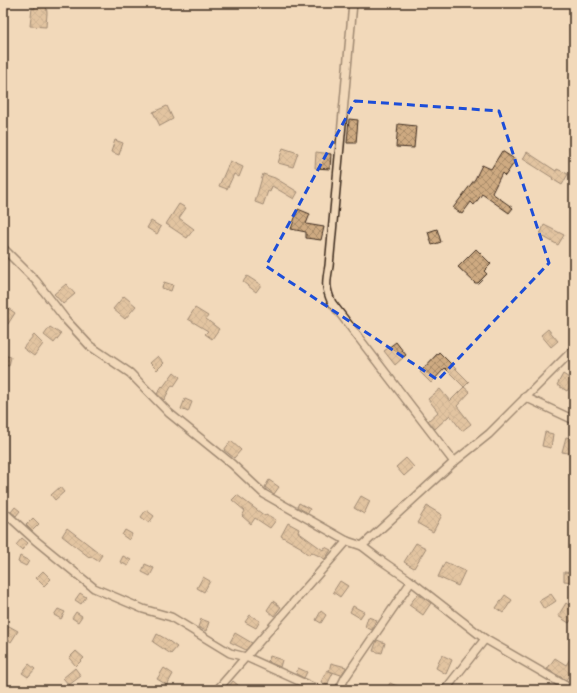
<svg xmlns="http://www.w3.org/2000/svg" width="577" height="693" viewBox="0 0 577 693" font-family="Delius,sans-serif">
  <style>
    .building { fill: url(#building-cross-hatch); stroke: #3b2a1e }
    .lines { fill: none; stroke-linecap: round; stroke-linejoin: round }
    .minor-casing { stroke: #3b2a1e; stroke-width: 10 }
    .minor { stroke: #f2d9ba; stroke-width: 7 }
    .marked { fill: none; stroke: #1d4ed8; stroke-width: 3; stroke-dasharray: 8 5; stroke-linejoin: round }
  </style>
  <defs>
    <pattern id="building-cross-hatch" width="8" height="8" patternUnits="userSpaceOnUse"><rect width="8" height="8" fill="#ceaa81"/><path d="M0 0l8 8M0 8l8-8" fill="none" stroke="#a88b69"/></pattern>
  </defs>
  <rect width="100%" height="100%" fill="#f2d9ba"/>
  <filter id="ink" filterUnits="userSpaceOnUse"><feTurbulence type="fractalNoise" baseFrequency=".025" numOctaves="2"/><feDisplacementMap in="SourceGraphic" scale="8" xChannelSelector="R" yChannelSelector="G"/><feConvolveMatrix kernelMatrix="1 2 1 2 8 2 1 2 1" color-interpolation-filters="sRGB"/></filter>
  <g filter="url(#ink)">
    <g class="building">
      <polygon points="34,3 46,3 47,13 46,27 30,26 32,8 35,9"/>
      <polygon points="167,106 173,119 160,126 153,112"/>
      <polygon points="349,119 358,120 356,143 347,143"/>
      <polygon points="398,124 416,126 414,148 396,147"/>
      <polygon points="115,140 123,143 119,155 111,152"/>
      <polygon points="283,148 298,153 293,167 278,163"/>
      <polygon points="502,151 516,160 505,176 502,173 492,193 513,208 509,213 482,194 474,205 471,202 462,214 453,208 475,179 482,165 491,169"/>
      <polygon points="316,152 331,154 330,169 315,168"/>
      <polygon points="527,152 556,171 557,169 568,174 562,185 552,179 553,178 523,159"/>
      <polygon points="230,161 243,167 239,177 234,174 227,189 219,186"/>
      <polygon points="263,174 275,178 298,192 294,199 272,186 270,192 268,191 263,205 255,202"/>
      <polygon points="179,204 186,208 179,218 194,229 187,238 166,224"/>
      <polygon points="298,209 310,214 306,224 324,227 321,240 306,238 306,232 291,229"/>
      <polygon points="151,221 161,227 157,234 147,228"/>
      <polygon points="544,225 564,235 558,245 540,235"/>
      <polygon points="437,229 441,242 432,245 428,232"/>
      <polygon points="476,249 491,264 484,271 487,274 478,283 475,283 458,267"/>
      <polygon points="247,276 261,285 256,292 243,282"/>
      <polygon points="164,282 173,285 171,291 162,288"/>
      <polygon points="66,284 75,294 63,304 54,294"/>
      <polygon points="124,296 136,306 125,319 113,309"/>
      <polygon points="8,308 15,313 8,324 3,321 3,316"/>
      <polygon points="195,308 208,316 206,319 219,329 212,339 205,334 208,331 188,319"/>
      <polygon points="50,327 61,334 54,343 44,335"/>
      <polygon points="548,329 558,341 551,347 541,335"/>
      <polygon points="34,335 43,344 34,356 23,348"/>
      <polygon points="396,342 406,355 395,365 384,351"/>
      <polygon points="439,352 469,382 464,387 445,368 431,383 420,372"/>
      <polygon points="3,355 11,357 9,366 3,365"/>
      <polygon points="158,356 164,363 157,370 150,363"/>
      <polygon points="174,372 180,377 174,386 172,385 164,400 157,394 162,386 163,387"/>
      <polygon points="563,374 574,381 567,391 557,385"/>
      <polygon points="464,387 470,392 457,406 471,424 462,431 450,415 435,429 428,421 438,412 428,399 440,389 450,401"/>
      <polygon points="185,399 192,402 188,412 181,409"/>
      <polygon points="545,432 553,434 551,448 542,446"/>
      <polygon points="566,437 574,439 574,454 562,452"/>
      <polygon points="231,441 241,450 234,458 224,450"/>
      <polygon points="406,458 414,467 404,476 396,467"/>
      <polygon points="269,480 279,487 274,494 265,487"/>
      <polygon points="60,487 64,492 55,500 51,495"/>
      <polygon points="237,495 265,516 266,514 276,520 270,528 255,518 251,524 242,516 245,511 232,500"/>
      <polygon points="361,496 370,501 364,514 354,508"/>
      <polygon points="299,503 310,509 308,513 297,507"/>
      <polygon points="427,506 442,515 433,532 417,523"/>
      <polygon points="15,507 20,511 16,516 11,512"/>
      <polygon points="146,510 154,516 149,523 141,517"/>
      <polygon points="33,518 39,524 32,531 26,525"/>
      <polygon points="288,523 299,529 298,532 323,550 325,547 331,550 325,559 311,552 309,555 301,549 302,548 281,536"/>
      <polygon points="67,528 102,555 98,561 90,556 89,557 62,536"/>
      <polygon points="125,530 132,534 129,540 122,535"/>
      <polygon points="22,538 28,543 22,550 16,545"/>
      <polygon points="416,543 426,548 414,568 404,562"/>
      <polygon points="20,556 29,561 26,566 18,562"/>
      <polygon points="123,556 131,560 128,566 120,562"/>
      <polygon points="445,562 465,571 458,586 438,577"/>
      <polygon points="145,564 154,568 150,576 142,572"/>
      <polygon points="43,571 51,579 44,586 36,578"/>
      <polygon points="564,572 574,573 574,582 564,581"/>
      <polygon points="203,577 210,581 204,592 197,588"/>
      <polygon points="340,581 348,586 340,597 333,592"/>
      <polygon points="80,593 86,597 81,604 75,600"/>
      <polygon points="418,594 431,603 423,615 409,605"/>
      <polygon points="551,594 556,601 544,609 539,601"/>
      <polygon points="505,595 512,600 503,613 496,608"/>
      <polygon points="273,601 281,607 274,616 267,610"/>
      <polygon points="566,603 574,609 574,616 569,623 558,616"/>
      <polygon points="353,606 364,612 360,618 350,612"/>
      <polygon points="58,609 65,612 61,619 54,615"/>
      <polygon points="321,611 326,615 321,623 316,620"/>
      <polygon points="76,612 82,616 78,622 72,618"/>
      <polygon points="250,615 260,621 256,628 245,622"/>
      <polygon points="368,617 377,620 372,630 365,627"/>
      <polygon points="201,619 209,622 206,631 198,627"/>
      <polygon points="9,626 18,631 11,642 3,636"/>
      <polygon points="235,633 252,643 246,650 230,642"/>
      <polygon points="157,634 166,639 177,647 171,654 153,642"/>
      <polygon points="377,640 385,643 382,653 373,651"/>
      <polygon points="76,651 84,658 76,666 69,658"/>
      <polygon points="574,653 574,667 566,680 547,669 555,658 566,665"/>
      <polygon points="442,655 452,660 446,674 436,668"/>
      <polygon points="270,656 282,660 280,667 268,662"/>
      <polygon points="331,663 346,667 346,668 341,675 329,671"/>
      <polygon points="29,664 35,669 28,677 22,673"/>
      <polygon points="75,668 81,676 69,685 63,678"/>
      <polygon points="164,668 173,674 167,685 157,679"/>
      <polygon points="298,668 307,672 304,678 296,674"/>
      <polygon points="327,670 333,673 327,685 321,682"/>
      <polygon points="233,681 244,690 226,690"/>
      <polygon points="390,683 406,690 386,690"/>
    </g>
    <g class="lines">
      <g class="minor-casing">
        <g id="minor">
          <path d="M353 3 329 266C326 282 325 288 332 303L454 462"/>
          <polyline points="3,248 36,281 66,320 90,346 130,373 169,413 232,464 264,494 347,541 362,546 379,559 408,579 485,639 573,690"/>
          <polyline points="525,397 574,420"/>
          <polyline points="3,511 35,540 94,588 143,609 171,617 230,653 246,657 319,690"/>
          <polyline points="362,546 454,462 489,434 574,349"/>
          <polyline points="217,690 347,541"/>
          <polyline points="339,690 345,678 411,582"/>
          <polyline points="445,690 485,639"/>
        </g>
      </g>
      <use href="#minor" class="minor"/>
    </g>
  </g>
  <path d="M0 0H577V693H0ZM355 101 499 111 549 263 438 380 266 266Z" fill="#f2d9ba" fill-opacity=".55" fill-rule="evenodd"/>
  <path class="marked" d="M355 101 499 111 549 263 438 380 266 266Z"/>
  <rect width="577" height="693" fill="none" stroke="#f2d9ba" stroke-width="16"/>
  <rect x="8" y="8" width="561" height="677" fill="none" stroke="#3b2a1e" stroke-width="1.5" filter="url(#ink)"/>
</svg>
